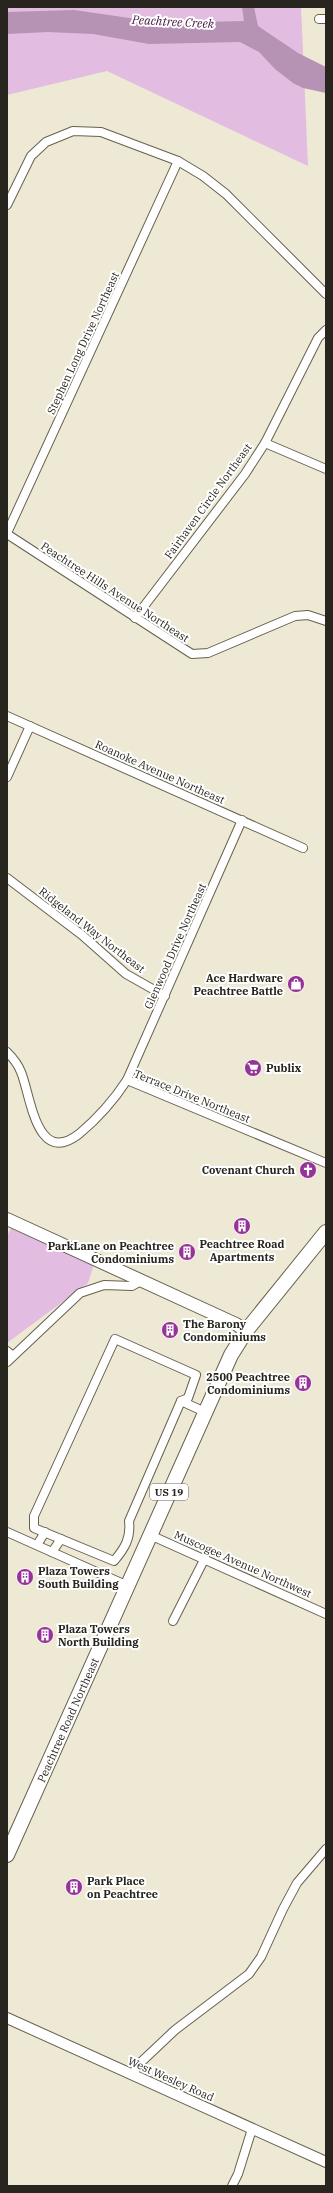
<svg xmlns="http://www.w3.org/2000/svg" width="333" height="2193" viewBox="0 0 333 2193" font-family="'IBM Plex Serif',serif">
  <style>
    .green { fill: #e2bce1 }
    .water { fill: #b692b5 }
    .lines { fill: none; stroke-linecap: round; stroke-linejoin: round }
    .minor-casing { stroke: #65614e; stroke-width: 10 }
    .tertiary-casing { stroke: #65614e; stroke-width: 12 }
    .secondary-casing { stroke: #65614e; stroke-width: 14 }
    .trunk-casing { stroke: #65614e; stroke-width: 16 }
    .minor { stroke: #fff; stroke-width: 8 }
    .tertiary { stroke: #fff; stroke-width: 10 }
    .secondary { stroke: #fff; stroke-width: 12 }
    .trunk { stroke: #fff; stroke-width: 14 }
    .labels { text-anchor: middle; stroke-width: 4; stroke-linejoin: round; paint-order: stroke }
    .shield { fill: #fff; stroke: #686661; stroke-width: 1 }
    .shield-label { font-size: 10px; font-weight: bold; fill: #27251d }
    .street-label { font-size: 11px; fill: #27251d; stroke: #fff }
    .poi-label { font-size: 11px; font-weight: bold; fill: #27251d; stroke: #fff; text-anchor: start }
    .water-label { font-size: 12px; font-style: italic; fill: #421543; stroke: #fff }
  </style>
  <rect width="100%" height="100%" fill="#eee9d4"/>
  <g class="green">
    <polygon points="7,7 301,7 308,166 107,71 7,95"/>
    <polygon points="11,1228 94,1264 88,1283 7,1343 7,1236"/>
  </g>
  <polygon class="water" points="242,7 254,7 258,26 298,53 326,67 326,93 303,88 293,83 275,69 259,52 240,42 149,44 93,34 48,32 7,34 7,12 74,10 164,23 244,21"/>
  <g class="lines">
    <g class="minor-casing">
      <g id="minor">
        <polyline points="319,19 326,19"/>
        <polyline points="7,205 31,156 46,142 73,131 101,132 178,161 203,176 226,194 326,294"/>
        <polyline points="265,443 326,469"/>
        <polyline points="7,533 178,161"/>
        <polyline points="7,534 192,654 208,653 295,616 308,615 326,621"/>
        <polyline points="135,618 245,474 265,443 318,338 326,330"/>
        <polyline points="7,716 303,848"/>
        <polyline points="7,777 30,726"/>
        <polyline points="7,878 82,935 126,974 165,996"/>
        <path d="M7 1052C13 1058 18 1064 21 1072 31 1096 36 1167 79 1134 97 1119 114 1100 127 1080L242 820"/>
        <polyline points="127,1080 326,1163"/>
        <path d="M115 1339 196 1375 188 1398 181 1401 129 1521C131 1538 125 1548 114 1561L34 1528V1516Z"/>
        <polyline points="7,1351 13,1356"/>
        <polyline points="7,1362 80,1293 104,1285 132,1286 141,1281"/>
        <polyline points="181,1401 205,1412"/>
        <polyline points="7,1532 128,1586"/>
        <polyline points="150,1535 326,1614"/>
        <polyline points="37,1545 45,1532"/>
        <polyline points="52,1552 61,1539"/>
        <polyline points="173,1621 205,1558"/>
        <polyline points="132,2075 139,2064 175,2030 249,1974 261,1957 283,1909 297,1883 326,1849"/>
        <polyline points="232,2186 238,2174 252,2129"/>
      </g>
    </g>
    <g class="tertiary-casing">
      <polyline id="tertiary" points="7,2018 326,2162"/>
    </g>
    <g class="secondary-casing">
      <polyline id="secondary" points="7,1219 236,1324 246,1331"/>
    </g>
    <g class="trunk-casing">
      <polyline id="trunk" points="7,1855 231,1355 246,1331 326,1232"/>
    </g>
    <use href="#minor" class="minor"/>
    <use href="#tertiary" class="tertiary"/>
    <use href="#secondary" class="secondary"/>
    <use href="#trunk" class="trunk"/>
  </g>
  <defs>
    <g id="shop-disc" transform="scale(0.9)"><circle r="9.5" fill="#973398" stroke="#fff"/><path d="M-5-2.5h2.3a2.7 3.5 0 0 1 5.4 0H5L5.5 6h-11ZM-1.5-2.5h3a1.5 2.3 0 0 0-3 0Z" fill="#fff"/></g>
    <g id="supermarket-disc" transform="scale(0.9)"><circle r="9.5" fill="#973398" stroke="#fff"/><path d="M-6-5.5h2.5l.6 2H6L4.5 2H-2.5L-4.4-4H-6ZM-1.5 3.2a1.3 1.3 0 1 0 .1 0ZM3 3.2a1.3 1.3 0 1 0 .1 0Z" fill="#fff"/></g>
    <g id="church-disc" transform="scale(0.9)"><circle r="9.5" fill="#973398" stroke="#fff"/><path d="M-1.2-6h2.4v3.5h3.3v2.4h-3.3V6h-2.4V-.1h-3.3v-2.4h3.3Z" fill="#fff"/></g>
    <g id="building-disc" transform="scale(0.9)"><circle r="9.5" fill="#973398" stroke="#fff"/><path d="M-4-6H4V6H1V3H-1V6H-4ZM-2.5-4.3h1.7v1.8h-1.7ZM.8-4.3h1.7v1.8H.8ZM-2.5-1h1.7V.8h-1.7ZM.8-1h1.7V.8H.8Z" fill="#fff"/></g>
  </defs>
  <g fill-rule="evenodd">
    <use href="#shop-disc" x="296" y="984"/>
    <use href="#supermarket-disc" x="253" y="1068"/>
    <use href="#church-disc" x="308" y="1170"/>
    <use href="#building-disc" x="242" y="1226"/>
    <use href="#building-disc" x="187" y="1252"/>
    <use href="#building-disc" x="170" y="1330"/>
    <use href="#building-disc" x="303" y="1383"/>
    <use href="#building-disc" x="25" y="1577"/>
    <use href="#building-disc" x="45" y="1635"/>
    <use href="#building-disc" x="74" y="1887"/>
  </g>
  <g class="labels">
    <rect class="shield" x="150" y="1484" width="38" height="16" rx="3"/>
    <g class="shield-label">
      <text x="169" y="1496">US 19</text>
    </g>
    <g class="street-label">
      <text transform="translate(83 343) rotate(-65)" y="4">Stephen Long Drive Northeast</text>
      <text transform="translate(208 501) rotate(-54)" y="4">Fairhaven Circle Northeast</text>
      <text transform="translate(115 592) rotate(33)" y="4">Peachtree Hills Avenue Northeast</text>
      <text transform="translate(160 772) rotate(24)" y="4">Roanoke Avenue Northeast</text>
      <text transform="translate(92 930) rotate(38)" y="4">Ridgeland Way Northeast</text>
      <text transform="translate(175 946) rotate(-66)" y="4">Glenwood Drive Northeast</text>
      <text transform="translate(192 1096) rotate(22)" y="4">Terrace Drive Northeast</text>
      <text transform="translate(243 1564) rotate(24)" y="4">Muscogee Avenue Northwest</text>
      <text transform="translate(68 1720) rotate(-66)" y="4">Peachtree Road Northeast</text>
      <text transform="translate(171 2079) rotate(24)" y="4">West Wesley Road</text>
    </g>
    <g class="poi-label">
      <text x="283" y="982" text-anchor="end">Ace Hardware<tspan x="283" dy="13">Peachtree Battle</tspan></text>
      <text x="266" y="1072">Publix</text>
      <text x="295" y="1174" text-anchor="end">Covenant Church</text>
      <text x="242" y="1248" text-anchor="middle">Peachtree Road<tspan x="242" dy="13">Apartments</tspan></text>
      <text x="174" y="1250" text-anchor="end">ParkLane on Peachtree<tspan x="174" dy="13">Condominiums</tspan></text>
      <text x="183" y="1328">The Barony<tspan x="183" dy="13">Condominiums</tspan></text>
      <text x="290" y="1381" text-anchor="end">2500 Peachtree<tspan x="290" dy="13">Condominiums</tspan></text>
      <text x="38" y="1575">Plaza Towers<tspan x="38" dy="13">South Building</tspan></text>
      <text x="58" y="1633">Plaza Towers<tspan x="58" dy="13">North Building</tspan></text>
      <text x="87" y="1885">Park Place<tspan x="87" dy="13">on Peachtree</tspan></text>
    </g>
    <g class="water-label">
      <text transform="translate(173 22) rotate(3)" y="4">Peachtree Creek</text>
    </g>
  </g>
  <rect width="333" height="2193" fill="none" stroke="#27251d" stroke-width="16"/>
</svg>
